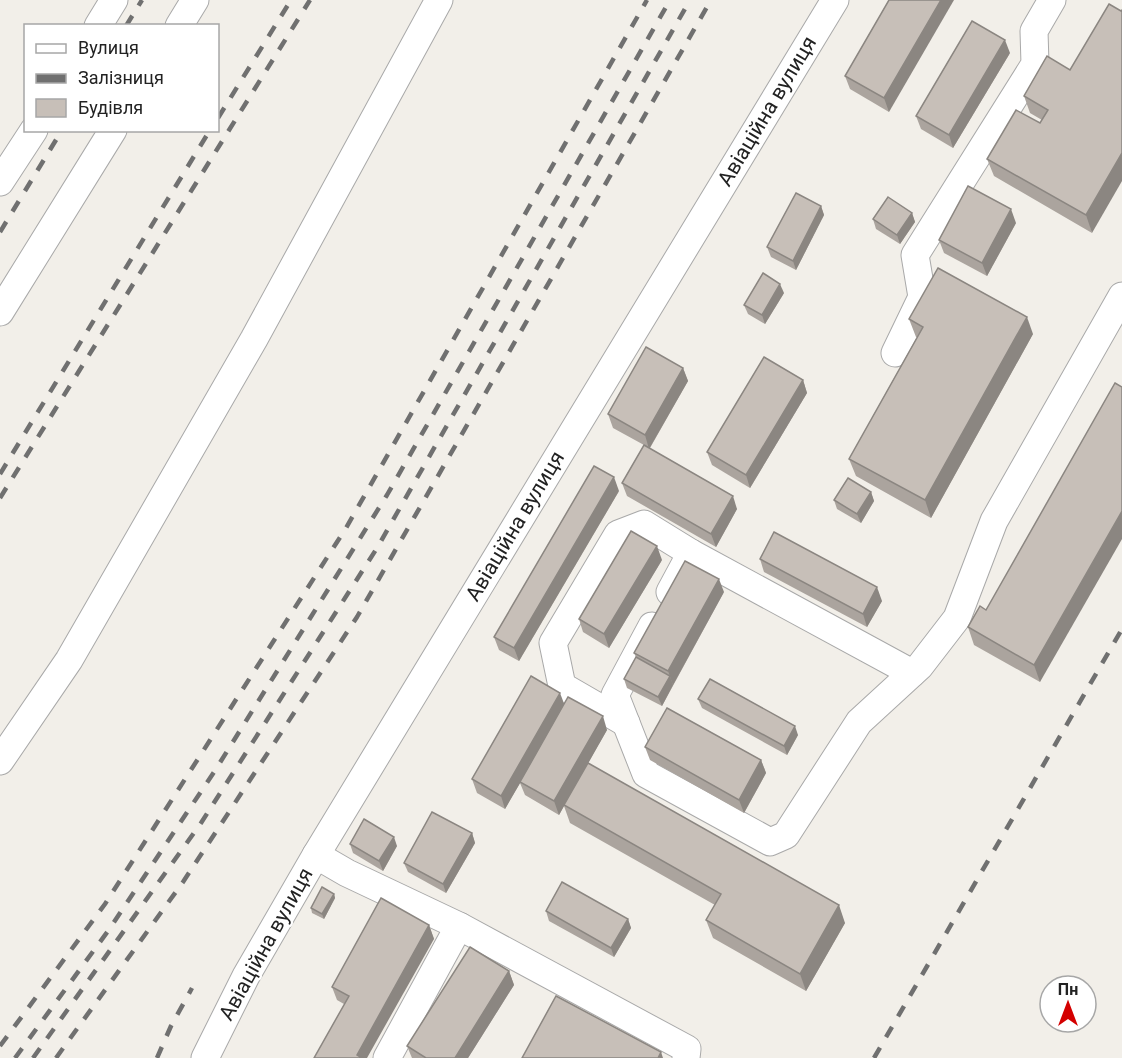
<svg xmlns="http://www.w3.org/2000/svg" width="1122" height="1058" viewBox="0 0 1122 1058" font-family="Roboto,sans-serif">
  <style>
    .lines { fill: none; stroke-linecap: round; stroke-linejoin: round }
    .minor-casing { stroke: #a9a9a9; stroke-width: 29 }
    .minor { stroke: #fff; stroke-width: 27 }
    .rail { stroke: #707070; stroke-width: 4.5; stroke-dasharray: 12 12; stroke-linecap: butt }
    .wall { fill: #aba49e }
    .shaded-wall { fill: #8b8681 }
    .building { fill: #c7bfb8; stroke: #8b8681; stroke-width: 1.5 }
    .labels { text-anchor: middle; stroke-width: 4.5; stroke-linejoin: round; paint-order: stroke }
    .street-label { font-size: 21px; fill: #222; stroke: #fff }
  </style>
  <rect width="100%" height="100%" fill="#f2efe9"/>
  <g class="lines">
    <g class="minor-casing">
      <g id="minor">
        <polyline points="98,26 114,0"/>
        <polyline points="179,26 195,0"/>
        <polyline points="0,182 34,130"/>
        <polyline points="0,312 113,130"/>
        <polyline points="895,353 922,297 915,255 1035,64 1034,31 1052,0"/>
        <polyline points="670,592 691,553 912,673"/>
        <polyline points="652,626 615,695 646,774 770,842 786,835 859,722 920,666 957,618 994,521 1122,296"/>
        <polyline points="626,723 562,686 553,643 618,534 644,524 691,553"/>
        <polyline points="0,761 69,660 254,339 439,0"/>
        <polyline points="316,855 347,873 459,926 687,1049 686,1058"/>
        <polyline points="205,1058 246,976 316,855 835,0"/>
        <polyline points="387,1058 459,926"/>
      </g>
    </g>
    <use href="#minor" class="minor"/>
    <g class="rail">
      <polyline points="126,26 142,0"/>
      <polyline points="218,118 291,0"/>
      <polyline points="0,232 62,130"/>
      <polyline points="0,474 210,130"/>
      <polyline points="0,498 310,0"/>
      <polyline points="0,1046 105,904 346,528 647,0"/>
      <polyline points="15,1058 108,931 216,769 387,495 670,0"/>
      <polyline points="33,1058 201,823 377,548 690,0"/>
      <polyline points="56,1058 183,882 357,617 711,0"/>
      <polyline points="157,1058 171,1026 192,988"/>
      <polyline points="874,1058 1122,629"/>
    </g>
  </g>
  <g class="wall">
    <polygon points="889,0 889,112 850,89 845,76"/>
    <polygon points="1010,53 953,148 921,129 916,116"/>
    <polygon points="1047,56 1092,233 994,176 987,159 1040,123 1042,120 1030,113 1024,96"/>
    <polygon points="821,206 824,215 796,270 771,257 767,247"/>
    <polygon points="912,213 915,222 900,244 876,229 873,219"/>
    <polygon points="1016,223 987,276 944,253 939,240"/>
    <polygon points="784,293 765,324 748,314 744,305"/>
    <polygon points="909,319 1033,334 931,518 856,476 849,459 917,337 916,337"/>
    <polygon points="683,368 688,381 650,448 737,509 716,547 627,496 622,483 644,445 613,428 608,414"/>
    <polygon points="803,380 807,393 750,488 712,465 707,452"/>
    <polygon points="1122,387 1040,682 974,645 968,627 986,610"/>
    <polygon points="619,491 519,661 499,650 494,637"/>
    <polygon points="871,492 874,501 861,523 837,509 834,500"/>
    <polygon points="760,559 882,601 867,627 764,572"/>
    <polygon points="662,560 609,648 583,632 579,619"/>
    <polygon points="724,592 662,706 627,688 624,679 636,657 634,653"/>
    <polygon points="698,699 798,735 787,755 702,708"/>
    <polygon points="564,704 607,730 588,763 845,923 806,991 713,938 706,920 715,905 570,823 564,806 559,815 525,795 520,783 505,809 477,793 472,779"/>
    <polygon points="645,747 761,760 766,773 744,813 650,760"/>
    <polygon points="472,833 475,843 446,893 408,872 404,863"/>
    <polygon points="350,844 397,846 383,871 353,853"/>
    <polygon points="334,894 335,898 324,919 312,913 311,908"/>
    <polygon points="546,911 628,919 631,928 614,957 549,921"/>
    <polygon points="429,925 434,939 344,1004 337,1000 332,987"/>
    <polygon points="509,971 514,985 468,1058 412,1058 407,1046"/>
  </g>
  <g class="shaded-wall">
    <polygon points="941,0 954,0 889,112 884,98"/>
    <polygon points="1005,40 1010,53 953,148 949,135"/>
    <polygon points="1122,153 1122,181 1092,233 1086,215"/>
    <polygon points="821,206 824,215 796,270 793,261"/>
    <polygon points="1011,209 1016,223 987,276 982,263"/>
    <polygon points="912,213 915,222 900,244 897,235"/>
    <polygon points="780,284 784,293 765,324 762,315"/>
    <polygon points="1027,317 1033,334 931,518 925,500"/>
    <polygon points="683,368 688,381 649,449 645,435"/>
    <polygon points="803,380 807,393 750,488 746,475"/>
    <polygon points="614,477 619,491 519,661 514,648"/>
    <polygon points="871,492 874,501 861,523 857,514"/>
    <polygon points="733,496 737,509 716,547 711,534"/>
    <polygon points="1122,511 1122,539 1040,682 1034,665"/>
    <polygon points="657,546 662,560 609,648 604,634"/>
    <polygon points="719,579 724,592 673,685 668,671"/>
    <polygon points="877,587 882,601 867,627 863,614"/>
    <polygon points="670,676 673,685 662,706 658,697"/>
    <polygon points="560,693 565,706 505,809 501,796"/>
    <polygon points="603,716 607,730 559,815 554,801"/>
    <polygon points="795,726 798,735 787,755 784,746"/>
    <polygon points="761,760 766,773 744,813 739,800"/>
    <polygon points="472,833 475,843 446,893 443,884"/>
    <polygon points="394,837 397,846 383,871 379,861"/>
    <polygon points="334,894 335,898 324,919 322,914"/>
    <polygon points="839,905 845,923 806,991 800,974"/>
    <polygon points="628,919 631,928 614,957 611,948"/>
    <polygon points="429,925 434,939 367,1058 358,1058 357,1055"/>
    <polygon points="509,971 514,985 468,1058 455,1058"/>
    <polygon points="661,1052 663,1058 658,1058"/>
  </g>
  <g class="building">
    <polygon points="889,0 941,0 884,98 845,76"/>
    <polygon points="1109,4 1121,11 1122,10 1122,153 1086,215 987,159 1016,110 1040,123 1048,110 1024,96 1047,56 1070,70"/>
    <polygon points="972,21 1005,40 949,135 916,116"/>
    <polygon points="968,186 1011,209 982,263 939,240"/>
    <polygon points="796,193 821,206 793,261 767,247"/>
    <polygon points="888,197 912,213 897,235 873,219"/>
    <polygon points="938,268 1027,317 925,500 849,459 923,327 909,319"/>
    <polygon points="763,273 780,284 762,315 744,305"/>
    <polygon points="646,347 683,368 645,435 608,414"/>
    <polygon points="764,357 803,380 746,475 707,452"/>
    <polygon points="1115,383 1122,387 1122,511 1034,665 968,627 980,606 986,610"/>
    <polygon points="644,445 733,496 711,534 622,483"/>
    <polygon points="594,466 614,477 514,648 494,637"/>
    <polygon points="848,478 871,492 857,514 834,500"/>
    <polygon points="631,531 657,546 604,634 579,619"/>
    <polygon points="774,532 877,587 863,614 760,559"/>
    <polygon points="685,561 719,579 668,671 634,653"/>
    <polygon points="636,657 670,676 658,697 624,679"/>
    <polygon points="531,676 560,693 501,796 472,779"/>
    <polygon points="710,679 795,726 784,746 698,699"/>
    <polygon points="568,697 603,716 554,801 520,782"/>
    <polygon points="667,708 761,760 739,800 645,747"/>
    <polygon points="588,763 839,905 800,974 706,920 721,894 564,805"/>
    <polygon points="432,812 472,833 443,884 404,863"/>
    <polygon points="364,819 394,837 379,861 350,844"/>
    <polygon points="562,882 628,919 611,948 546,911"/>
    <polygon points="322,887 334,894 322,914 311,908"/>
    <polygon points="381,898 429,925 357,1055 362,1058 314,1058 349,996 332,987"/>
    <polygon points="470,947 509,971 455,1058 426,1058 407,1046"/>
    <polygon points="556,996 661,1052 658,1058 522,1058"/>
  </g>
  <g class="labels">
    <g class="street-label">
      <text transform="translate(767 111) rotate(-59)" y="7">Авіаційна вулиця</text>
      <text transform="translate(515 526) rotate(-59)" y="7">Авіаційна вулиця</text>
      <text transform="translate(266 944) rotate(-61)" y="7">Авіаційна вулиця</text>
    </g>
  </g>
  <rect x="24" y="24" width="195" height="108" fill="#ffffff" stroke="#a7a7a7" stroke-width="1.5"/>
  <rect x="36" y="44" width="30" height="9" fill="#ffffff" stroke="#a7a7a7" stroke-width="1.5"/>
  <text x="78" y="54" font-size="18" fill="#222222">Вулиця</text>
  <rect x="36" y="74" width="30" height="9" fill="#707070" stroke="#a7a7a7" stroke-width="1.5"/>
  <text x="78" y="84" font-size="18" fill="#222222">Залізниця</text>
  <rect x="36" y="99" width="30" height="18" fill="#c7bfb8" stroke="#a7a7a7" stroke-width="1.5"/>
  <text x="78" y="114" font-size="18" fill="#222222">Будівля</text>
  <g transform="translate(1068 1004)"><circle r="28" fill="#ffffff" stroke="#a7a7a7" stroke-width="1.5"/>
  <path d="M0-4.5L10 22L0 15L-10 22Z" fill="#d40000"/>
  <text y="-9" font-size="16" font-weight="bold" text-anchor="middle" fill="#222222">Пн</text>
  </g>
</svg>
